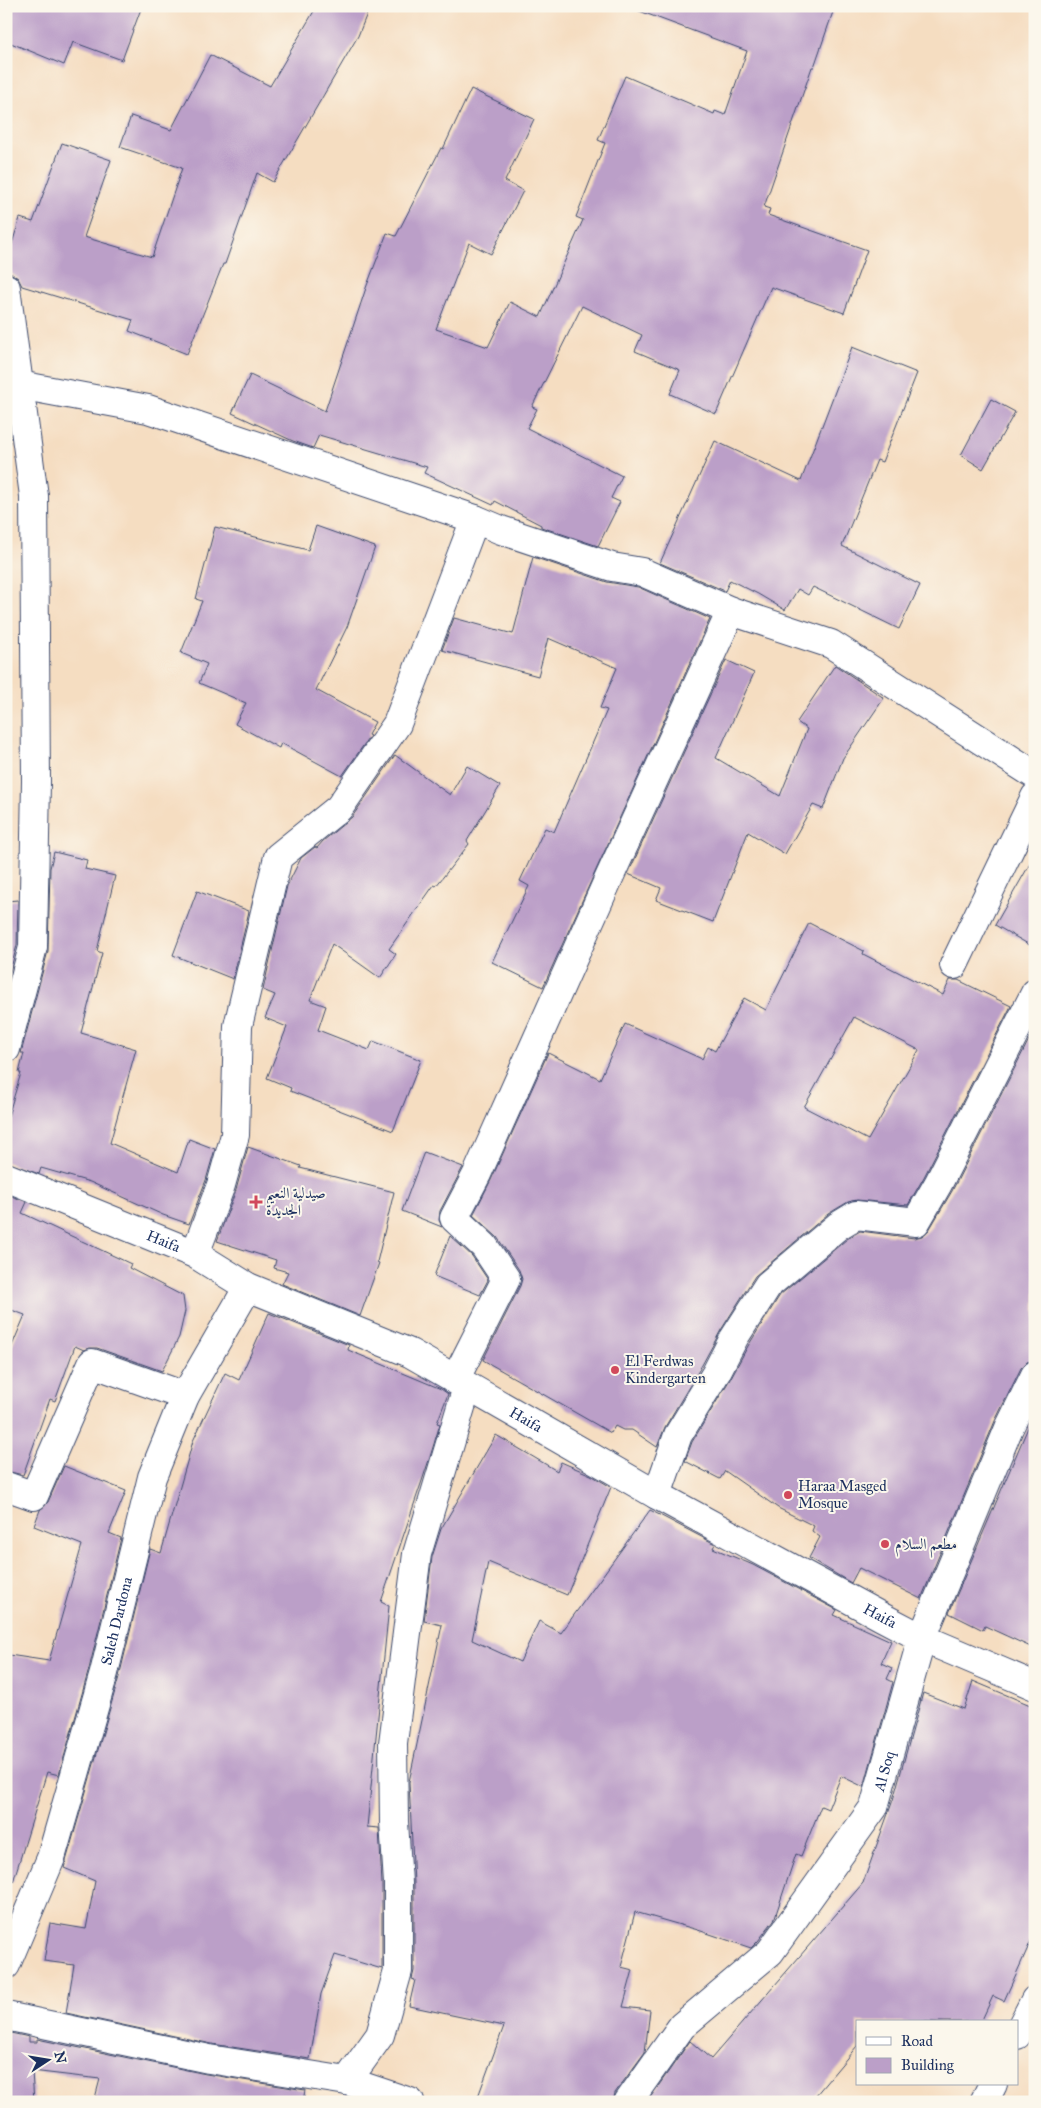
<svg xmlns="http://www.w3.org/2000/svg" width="1041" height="2108" viewBox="0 0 1041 2108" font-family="'IM FELL Great Primer',Amiri,serif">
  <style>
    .building { fill: #bb9fc8; fill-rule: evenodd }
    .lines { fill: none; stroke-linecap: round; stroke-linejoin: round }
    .street-casing { stroke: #3c496d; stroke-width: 30 }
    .secondary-casing { stroke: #3c496d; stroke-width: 30 }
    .street { stroke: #fff; stroke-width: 28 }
    .secondary { stroke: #fff; stroke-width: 28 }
    .poi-dot { fill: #d1495b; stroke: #fbf7ec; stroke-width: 2 }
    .labels { text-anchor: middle; stroke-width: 4; stroke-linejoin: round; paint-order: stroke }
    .poi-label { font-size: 15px; fill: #1b2f5e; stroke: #fbf7ec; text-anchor: start }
    .street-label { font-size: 15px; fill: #1b2f5e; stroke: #fbf7ec }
  </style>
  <rect width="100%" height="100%" fill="#fbf7ec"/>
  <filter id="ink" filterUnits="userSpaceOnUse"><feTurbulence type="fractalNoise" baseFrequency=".02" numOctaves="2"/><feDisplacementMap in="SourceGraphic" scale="10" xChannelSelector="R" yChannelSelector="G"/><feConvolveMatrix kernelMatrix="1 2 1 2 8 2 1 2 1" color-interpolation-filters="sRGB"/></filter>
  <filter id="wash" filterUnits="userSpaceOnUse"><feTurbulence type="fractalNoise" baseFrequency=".0096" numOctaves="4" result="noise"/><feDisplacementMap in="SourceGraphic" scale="20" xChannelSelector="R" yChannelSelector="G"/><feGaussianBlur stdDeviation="1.12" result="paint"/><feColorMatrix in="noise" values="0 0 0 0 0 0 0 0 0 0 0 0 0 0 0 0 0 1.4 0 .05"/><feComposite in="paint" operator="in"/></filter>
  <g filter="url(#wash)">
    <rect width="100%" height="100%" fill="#f5ddc1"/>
    <g id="blocks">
      <g class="building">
        <polygon points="6,6 142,6 122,60 73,42 64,65 6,41"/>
        <polygon points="317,6 370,6 358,36 273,182 257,173 225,264 223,264 187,354 129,331 133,320 22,286 18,278 12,274 6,273 6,263 20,218 33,222 62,143 111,160 84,237 152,257 182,168 120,147 131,116 171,130 210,55 270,86"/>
        <polygon points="635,6 835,6 814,67 812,67 764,207 770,209 768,215 867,250 844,313 771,287 716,414 670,394 680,370 635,351 642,335 582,306 532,407 537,409 527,428 622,476 611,498 620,502 598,546 541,527 541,525 495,501 493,505 424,473 427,467 319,435 313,448 293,441 232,413 250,375 325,411 366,288 387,233 396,236 441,148 443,149 471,89 534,119 505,181 523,191 491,254 469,243 436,329 488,347 510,302 540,317 583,220 576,217 605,143 598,140 625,76 714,114 715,111 725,115 747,51 634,9"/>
        <polygon points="852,347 917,373 882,462 877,460 842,546 920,585 899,629 813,587 808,595 798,589 785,610 758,594 730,580 725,591 660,563 715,441 801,481"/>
        <polygon points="991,399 1015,412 983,469 961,455"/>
        <polygon points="316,526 375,547 347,627 316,690 375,722 368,735 370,736 342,776 281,743 279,748 235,724 246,703 199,683 207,664 181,653 202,601 196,599 215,527 308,550"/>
        <polygon points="533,557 607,582 638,587 710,619 543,987 492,962 529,886 520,881 545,828 554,832 607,710 600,708 617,668 548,638 538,676 442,650 454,618 513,634"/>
        <polygon points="726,660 754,673 716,758 780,796 807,729 797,722 835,665 884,698 843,758 823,809 813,805 785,854 748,832 713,922 656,900 661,888 628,874"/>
        <polygon points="395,755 450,795 467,766 500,786 467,841 469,844 436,886 434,885 389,949 396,954 380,978 332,944 310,1000 326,1006 318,1030 369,1050 373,1041 421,1060 393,1131 290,1091 291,1088 267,1078 287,1027 265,1018 275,995 263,990 287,886 301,858 315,847 317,848 323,841 352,817"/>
        <polygon points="54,852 87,860 85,869 115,876 97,951 102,953 81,1033 136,1049 110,1143 178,1172 189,1139 215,1149 206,1180 189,1224 163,1215 90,1182 41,1168 39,1174 6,1162 6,1123 21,1073 19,1073 24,1053 21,1053 48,951 50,868"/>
        <polygon points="1035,855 1035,948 995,925"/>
        <polygon points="197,891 249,911 233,979 173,955"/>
        <polygon points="18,900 17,945 6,987 6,901"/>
        <path d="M809 923 864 951 863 954 943 995 950 980H958L1011 1006 924 1177 908 1205 857 1200 848 1202 828 1214 755 1276 721 1330 702 1365 665 1427 657 1447 632 1430H623L615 1426 611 1433 483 1360 520 1286 522 1279 519 1270 497 1237 473 1215 491 1180 548 1053 600 1079 625 1024 702 1059 708 1047 715 1051 744 998 766 1010ZM854 1017 919 1050 868 1140 804 1107Z"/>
        <polygon points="1035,1028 1035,1360 1027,1362 1021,1368 995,1421 921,1599 859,1568 851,1583 809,1558 820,1537 812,1531 814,1526 778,1508 725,1471 720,1479 685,1461 692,1442 729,1381 748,1346 780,1295 847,1239 860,1231 914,1238 922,1236 929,1230 952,1191"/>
        <polygon points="248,1147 301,1166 300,1168 394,1192 377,1262 379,1263 360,1316 282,1284 288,1272 274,1268 276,1260 217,1241 236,1190"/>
        <polygon points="424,1152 463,1167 440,1211 439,1220 442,1227 402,1211"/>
        <polygon points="6,1194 27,1202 22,1213 131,1264 129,1268 183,1296 185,1311 179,1337 162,1371 97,1348 90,1348 84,1350 75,1346 55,1401 50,1399 23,1475 6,1471 6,1360 25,1315 6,1308"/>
        <polygon points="450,1236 472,1256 488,1280 480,1295 434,1276"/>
        <polygon points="269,1313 349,1345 348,1350 441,1389 448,1394 437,1423 440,1424 430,1457 381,1602 389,1606 367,1827 379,1828 382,1884 382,1969 335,1955 321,1994 310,2059 212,2044 66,2013 74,1965 44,1961 50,1923 86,1929 95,1881 64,1868 119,1677 150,1549 161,1553 193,1441 225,1373 239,1380"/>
        <polygon points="1035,1411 1035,1649 985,1626 983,1630 949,1613"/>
        <polygon points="496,1435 557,1471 561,1462 591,1475 611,1487 567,1595 488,1562 472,1640 520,1662 539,1621 561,1633 650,1510 715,1544 713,1548 753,1565 837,1610 834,1615 891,1641 881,1663 892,1668 887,1679 893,1682 864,1787 841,1776 828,1809 821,1806 801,1856 796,1854 774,1920 758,1941 751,1948 698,1930 635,1912 621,1967 633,1970 623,2007 650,2010 645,2052 615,2093 613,2102 476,2102 504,2026 409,2006 415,1980 412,1979 414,1971 414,1883 409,1782 442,1625 424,1621 432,1557 441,1529"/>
        <polygon points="64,1466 126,1491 109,1533 121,1538 89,1669 59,1775 47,1772 13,1882 6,1881 6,1670 9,1655 49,1661 82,1545 34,1526 40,1510 48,1502"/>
        <polygon points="973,1681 1035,1707 1035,1932 1004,2001 993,1996 981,2022 857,2022 857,2046 810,2102 647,2102 690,2041 711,2059 863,1883 893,1800 923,1693 964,1709"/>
        <polygon points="6,2032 29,2037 29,2042 37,2042 37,2039 206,2074 305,2090 303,2102 94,2102 100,2079 32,2071 34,2102 6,2102"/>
      </g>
    </g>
  </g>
  <g filter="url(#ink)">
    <use href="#blocks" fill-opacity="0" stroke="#3c496d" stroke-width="1"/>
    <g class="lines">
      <g class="street-casing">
        <g id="street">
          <polyline points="6,288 34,496 36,781 33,947 6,1049"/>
          <polyline points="19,385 148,409 475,519"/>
          <polyline points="954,965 1035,797"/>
          <path id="s1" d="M6 1177 195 1254 248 1287 410 1353 657 1495 882 1617 922 1638 1035 1686"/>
          <polyline points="195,1254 221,1185 235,1135 238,1026 278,857 339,808 397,724 475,519 501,530 612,567 642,572 731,611 831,644 1035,775"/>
          <polyline points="455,1380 506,1279 484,1246 454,1218 477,1174 609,878 731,611"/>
          <polyline points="6,1486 34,1496 92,1363 185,1396"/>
          <polyline points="657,1495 678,1435 716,1373 734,1338 768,1285 838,1226 856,1215 916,1222 938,1184 1035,993"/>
          <path id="s2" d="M6 1965 51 1858 104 1673 152 1477 185 1396 248 1287"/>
          <polyline points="6,2016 209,2059 347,2081"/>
          <polyline points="410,2102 347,2081 380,2035 398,1971 398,1883 394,1822 393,1743 417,1554 467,1387"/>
          <path id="s3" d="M628 2102 682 2026 770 1952 874 1807 922 1638 1009 1428 1035 1375"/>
        </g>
      </g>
      <g class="secondary-casing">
        <g id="secondary">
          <polyline points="1017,2035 1035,2000"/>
          <polyline points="984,2102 993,2084"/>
        </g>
      </g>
      <use href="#street" class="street"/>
      <use href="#secondary" class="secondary"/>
    </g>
  </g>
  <g class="poi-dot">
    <path d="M253.5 1194.5h5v5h5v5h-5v5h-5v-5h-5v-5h5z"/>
    <circle cx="615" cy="1370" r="5"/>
    <circle cx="788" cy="1495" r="5"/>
    <circle cx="885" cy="1544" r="5"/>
  </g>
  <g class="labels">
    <g class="poi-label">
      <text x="266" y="1198">صيدلية النعيم<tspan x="266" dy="17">الجديدة</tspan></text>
      <text x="625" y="1366">El Ferdwas<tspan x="625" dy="17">Kindergarten</tspan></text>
      <text x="798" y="1491">Haraa Masged<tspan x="798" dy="17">Mosque</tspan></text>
      <text x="895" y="1549">مطعم السلام</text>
    </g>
    <g class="street-label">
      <text dy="5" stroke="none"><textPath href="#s1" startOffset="170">Haifa</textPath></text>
      <text dy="5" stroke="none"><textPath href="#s1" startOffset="575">Haifa</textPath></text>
      <text dy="5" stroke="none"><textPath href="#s1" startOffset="980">Haifa</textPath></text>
      <text dy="5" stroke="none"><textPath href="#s2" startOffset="362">Saleh Dardona</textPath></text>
      <text dy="5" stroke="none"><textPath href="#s3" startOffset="424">Al Soq</textPath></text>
    </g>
  </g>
  <rect width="1041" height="2108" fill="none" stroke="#fbf7ec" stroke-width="25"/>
  <rect x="856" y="2020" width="162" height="65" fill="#fbf7ec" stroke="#a1a7b3"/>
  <rect x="866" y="2037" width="25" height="8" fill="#ffffff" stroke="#a1a7b3"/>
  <text x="901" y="2046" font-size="15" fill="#1b2f5e">Road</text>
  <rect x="866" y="2058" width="25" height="15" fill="#bb9fc8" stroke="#a1a7b3"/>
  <text x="901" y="2070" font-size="15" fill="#1b2f5e">Building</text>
  <g transform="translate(48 2060) rotate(78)" stroke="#fbf7ec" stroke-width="4" paint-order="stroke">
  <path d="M0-4L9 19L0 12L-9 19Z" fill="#1b2f5e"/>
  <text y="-8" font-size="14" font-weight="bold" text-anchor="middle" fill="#1b2f5e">N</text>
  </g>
</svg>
